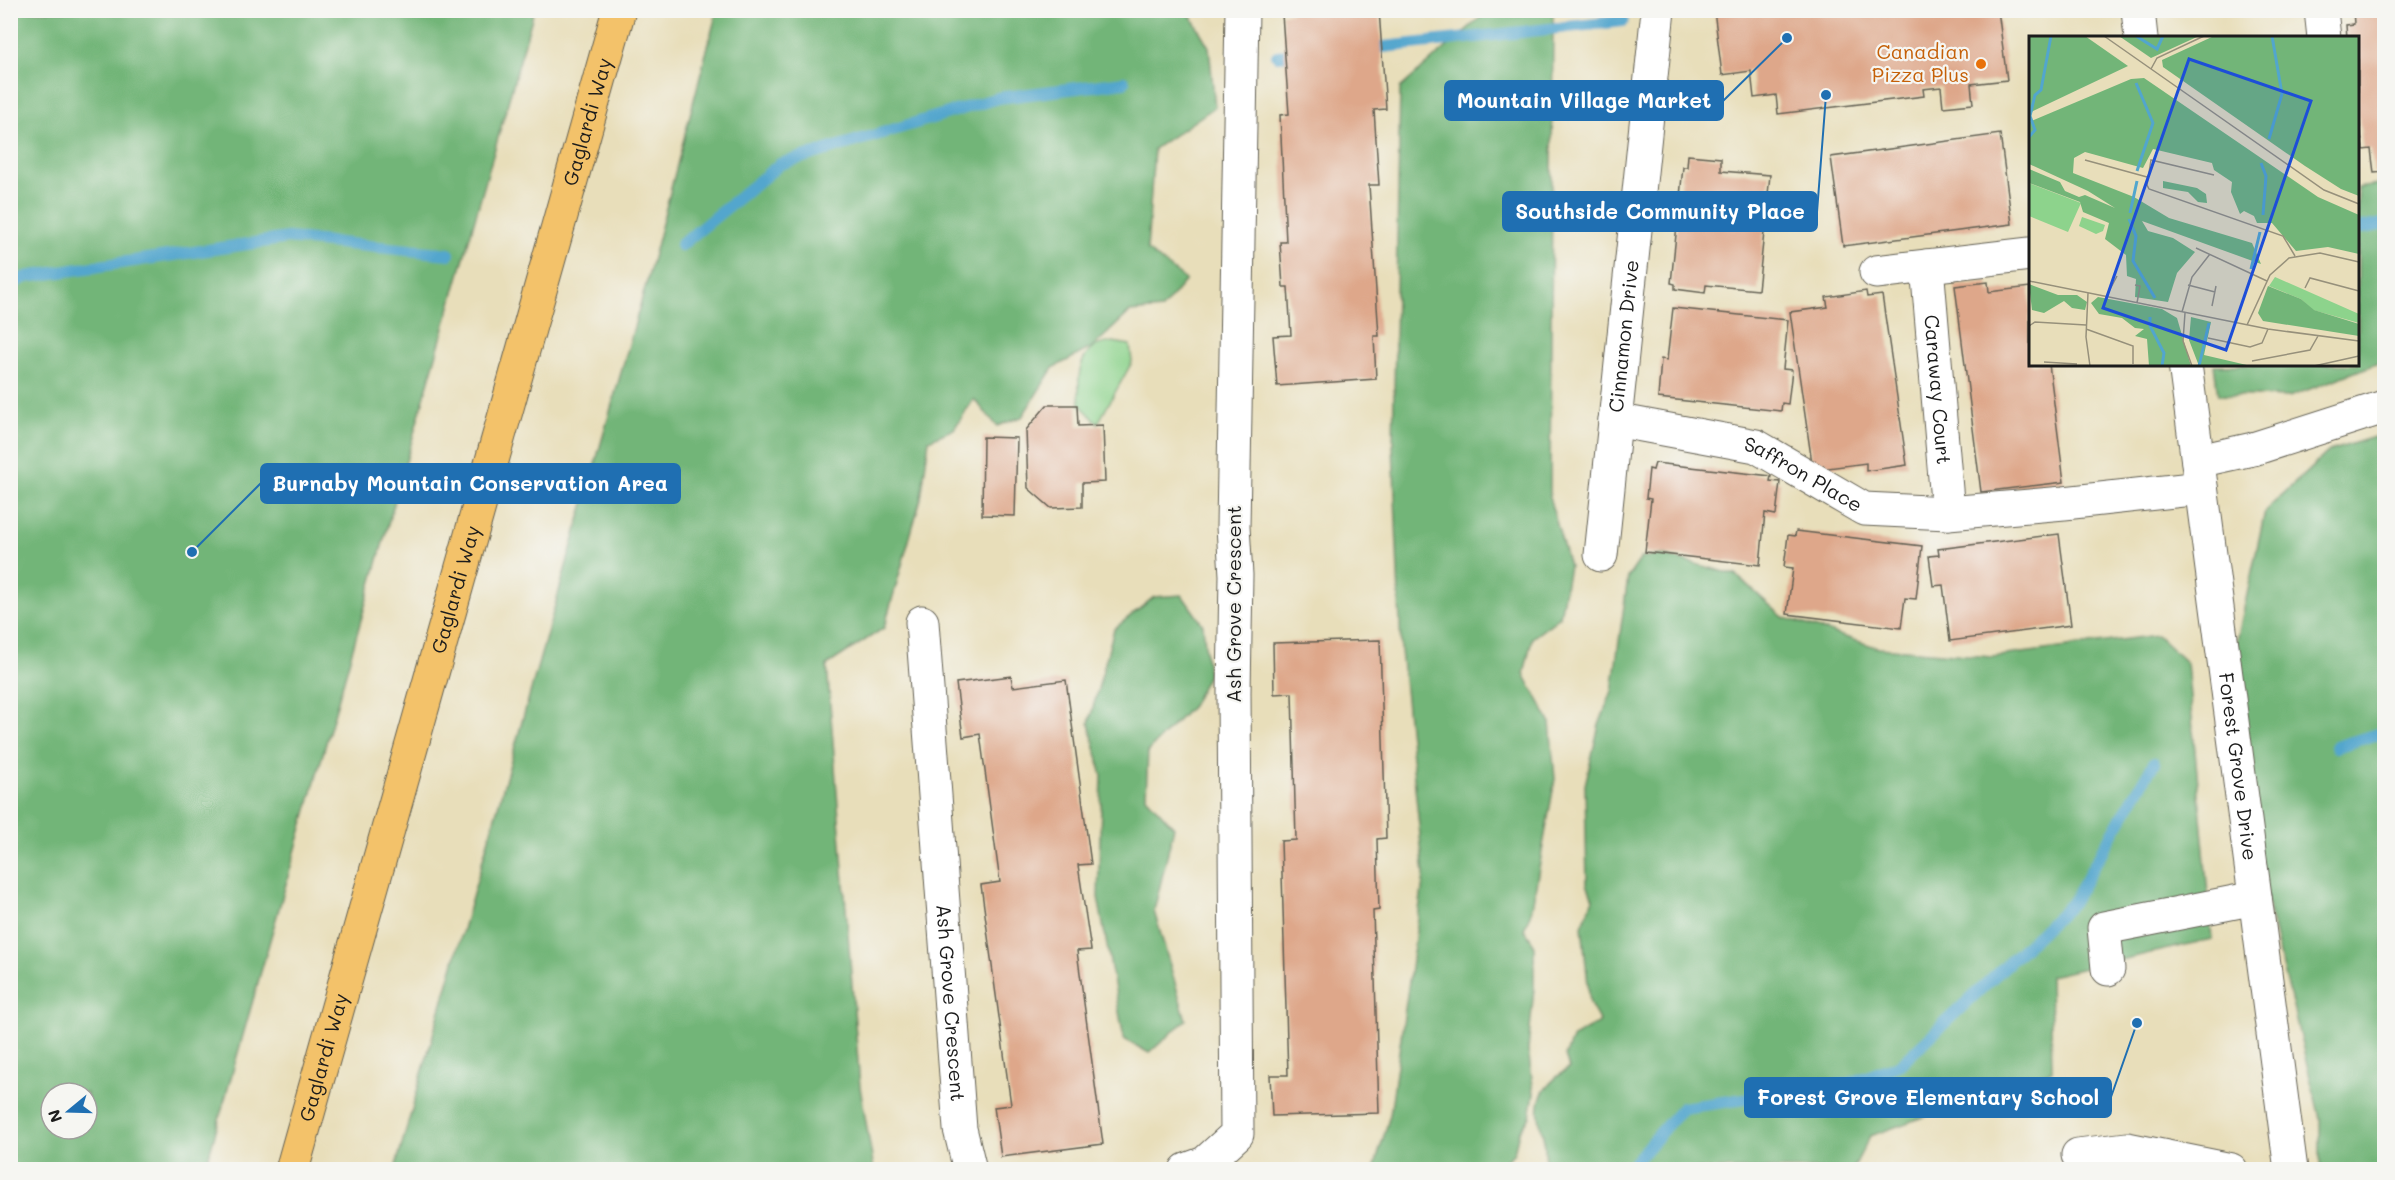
<svg xmlns="http://www.w3.org/2000/svg" width="2395" height="1180" viewBox="0 0 2395 1180" font-family="Mali,sans-serif">
  <style>
    .green { fill: #8dd38c; stroke: #547854; stroke-width: 1.5 }
    .forest { fill: #72b578; stroke: #47684a; stroke-width: 1.5; fill-rule: evenodd }
    .lines { fill: none; stroke-linecap: round; stroke-linejoin: round }
    .stream { stroke: #52a6cd; stroke-width: 12 }
    .building { fill: #dea78a }
    .minor-casing { stroke: #636053; stroke-width: 35 }
    .major-casing { stroke: #636053; stroke-width: 35 }
    .minor { stroke: #fff; stroke-width: 33 }
    .major { stroke: #f3c26a; stroke-width: 33 }
    .food-dot { fill: #e8710a; stroke: #f6f6f2; stroke-width: 2 }
    .labels { text-anchor: middle; stroke-width: 4.5; stroke-linejoin: round; paint-order: stroke }
    .food-label { font-size: 20px; fill: #c56008; stroke: #f6f6f2; text-anchor: end }
    .street-label { font-size: 20px; fill: #1c1c1c; stroke: #f6f6f2 }
    .inset-river { fill: none; stroke: #52a6cd; stroke-width: 3 }
    .inset-road { fill: none; stroke: #96907b; stroke-width: 1.5 }
    .view { fill: #1d4ed8; fill-opacity: 0.15; stroke: #1d4ed8; stroke-width: 3 }
    .inset-edge { fill: none; stroke: #1c1c1c; stroke-width: 3 }
    .leader { fill: none; stroke: #1f6fb2; stroke-width: 2 }
    .callout-dot { fill: #1f6fb2; stroke: #f6f6f2; stroke-width: 2 }
    .callout { fill: #1f6fb2; stroke: #1f6fb2; stroke-width: 2 }
    .callout-label { font-size: 21px; text-anchor: middle; font-weight: bold; fill: #fff }
  </style>
  <rect width="100%" height="100%" fill="#f6f6f2"/>
  <filter id="ink" filterUnits="userSpaceOnUse"><feTurbulence type="fractalNoise" baseFrequency=".0167" numOctaves="2"/><feDisplacementMap in="SourceGraphic" scale="12" xChannelSelector="R" yChannelSelector="G"/><feConvolveMatrix kernelMatrix="1 2 1 2 8 2 1 2 1" color-interpolation-filters="sRGB"/></filter>
  <filter id="wash" filterUnits="userSpaceOnUse"><feTurbulence type="fractalNoise" baseFrequency=".008" numOctaves="4" result="noise"/><feDisplacementMap in="SourceGraphic" scale="24" xChannelSelector="R" yChannelSelector="G"/><feGaussianBlur stdDeviation="1.35" result="paint"/><feColorMatrix in="noise" values="0 0 0 0 0 0 0 0 0 0 0 0 0 0 0 0 0 1.4 0 .05"/><feComposite in="paint" operator="in"/></filter>
  <g filter="url(#wash)">
    <rect width="100%" height="100%" fill="#e8deba"/>
    <path class="green" d="M1113 342 1130 345 1132 362 1098 423 1080 405C1078 385 1076 360 1094 347 1099 344 1108 343 1113 342Z"/>
    <g class="forest">
      <path d="M10 11H534L205 1169H11ZM51 1093H87V1129H51Z"/>
      <polygon points="717,11 1188,11 1209,47 1215,107 1154,149 1147,250 1186,280 1162,309 1130,312 1093,347 1053,368 1022,417 997,426 974,399 954,429 929,440 921,498 884,628 827,665 860,1087 874,1169 395,1169 647,281"/>
      <polygon points="1488,11 1553,11 1550,500 1569,566 1560,617 1532,638 1524,674 1550,722 1555,779 1531,913 1524,929 1534,944 1534,988 1528,1050 1534,1093 1530,1117 1519,1132 1514,1153 1496,1169 1374,1169 1390,1115 1424,875 1401,650 1393,445 1400,88"/>
      <polygon points="2384,184 2384,361 2289,397 2218,395 2214,365 2358,364 2358,188"/>
      <polygon points="2384,434 2384,1169 2320,1169 2320,1118 2267,901 2232,664 2265,511 2329,451"/>
      <path d="M1662 555 1736 575 1783 617 1879 648 1992 657 2157 635 2187 663 2212 939 2050 976 2052 1071 1870 1136 1853 1169H1544C1553 1125 1513 1105 1569 1068L1565 1056 1573 1037 1600 1022 1590 1004 1582 926 1593 899 1587 884 1585 785 1599 725 1612 691 1628 577 1641 558Z"/>
      <polygon points="1182,595 1203,625 1208,675 1192,706 1148,751 1146,797 1174,827 1154,911 1186,1020 1149,1053 1124,1039 1098,897 1102,776 1089,723 1114,629 1154,597"/>
    </g>
    <g class="lines">
      <g class="stream">
        <polyline points="1365,49 1623,21"/>
        <polyline points="1277,56 1300,54"/>
        <polyline points="2358,229 2384,224"/>
        <polyline points="681,245 780,164 998,98 1124,82"/>
        <polyline points="10,285 26,277 288,238 449,254"/>
        <polyline points="2336,747 2384,732"/>
        <polyline points="1628,1170 1682,1108 1848,1084 1901,1064 2072,903 2154,763"/>
      </g>
    </g>
    <g id="blocks">
      <g class="building">
        <polygon points="1291,10 1379,10 1386,109 1374,110 1379,185 1369,185 1379,336 1374,336 1376,379 1277,386 1273,336 1291,335 1288,287 1283,287 1280,242 1286,242 1280,115 1289,114 1282,14 1292,13"/>
        <polygon points="1714,10 1998,10 2007,80 1971,84 1973,104 1943,107 1941,87 1923,89 1924,96 1778,114 1776,95 1754,98 1751,71 1722,75"/>
        <polygon points="2353,10 2384,10 2384,172 2374,173 2371,149 2363,150 2358,112 2358,38 2347,38 2346,25 2354,24"/>
        <polygon points="2000,134 2012,224 1843,246 1831,157"/>
        <polygon points="1688,155 1721,158 1721,171 1770,175 1758,290 1706,285 1705,293 1675,289 1675,284 1671,283 1683,167 1687,167"/>
        <polygon points="1988,282 1989,292 2030,287 2030,364 2049,364 2064,482 1981,492 1955,286"/>
        <polygon points="1866,291 1867,297 1882,295 1907,465 1866,471 1866,463 1813,470 1790,312 1828,307 1826,297"/>
        <polygon points="1673,308 1788,320 1783,369 1792,370 1788,404 1782,403 1781,411 1658,398 1661,359 1667,360"/>
        <polygon points="1047,405 1077,405 1078,426 1103,425 1105,482 1082,483 1082,507 1051,508 1028,488 1026,430"/>
        <polygon points="983,437 1017,438 1015,516 982,515"/>
        <polygon points="1655,463 1771,476 1770,481 1780,482 1776,515 1765,513 1760,565 1645,552 1651,499 1646,498 1649,469 1653,470"/>
        <polygon points="1796,531 1922,546 1916,599 1905,598 1901,628 1787,614 1793,568 1784,567 1788,535 1795,536"/>
        <polygon points="2059,534 2071,625 1950,641 1943,585 1933,586 1929,556 1939,555 1938,549"/>
        <polygon points="1380,640 1386,838 1377,839 1379,910 1373,911 1379,1113 1272,1116 1270,1075 1288,1075 1281,841 1296,840 1292,693 1274,694 1273,643"/>
        <polygon points="1011,676 1013,687 1066,680 1091,864 1078,865 1091,950 1077,951 1103,1144 1001,1157 994,1107 1011,1105 981,885 1000,882 980,734 963,737 956,683"/>
      </g>
    </g>
  </g>
  <g filter="url(#ink)">
    <use href="#blocks" fill-opacity="0" stroke="#636053" stroke-width="1.5"/>
    <g class="lines">
      <g class="minor-casing">
        <g id="minor">
          <polyline points="2138,10 2141,38"/>
          <polyline points="2321,10 2324,38"/>
          <path id="s1" d="M1927 266 1948 513"/>
          <polyline points="1876,272 2030,254"/>
          <path id="s2" d="M2185 364 2291 1170"/>
          <path id="s3" d="M1615 420 1756 446 1864 509 1948 513 2064 503 2201 488"/>
          <polyline points="2198,461 2253,449 2384,407"/>
          <path id="s4" d="M1601 555 1658 10"/>
          <path id="s5" d="M922 622 960 1129 970 1170"/>
          <polyline points="2108,969 2104,928 2255,898"/>
          <polyline points="2078,1155 2127,1149 2231,1170"/>
          <polyline points="1186,1170 1205,1163 1237,1134 1234,692 1236,575 1233,527 1242,10"/>
        </g>
      </g>
      <g class="major-casing">
        <g id="major">
          <path id="s6" d="M292 1170 619 10"/>
        </g>
      </g>
      <use href="#minor" class="minor"/>
      <use href="#major" class="major"/>
    </g>
  </g>
  <circle class="food-dot" cx="1981" cy="64" r="6"/>
  <g class="labels">
    <g class="food-label">
      <text x="1969" y="59">Canadian<tspan x="1969" dy="23">Pizza Plus</tspan></text>
    </g>
    <g class="street-label">
      <text dy="7" stroke="none"><textPath href="#s6" startOffset="1089">Gaglardi Way</textPath></text>
      <text dy="7" stroke="none"><textPath href="#s4" startOffset="220">Cinnamon Drive</textPath></text>
      <text dy="7" stroke="none"><textPath href="#s1" startOffset="124">Caraway Court</textPath></text>
      <text dy="7" stroke="none"><textPath href="#s3" startOffset="198">Saffron Place</textPath></text>
      <text dy="7" stroke="none"><textPath href="#s6" startOffset="603">Gaglardi Way</textPath></text>
      <text transform="translate(1234 604) rotate(-90)" y="7">Ash Grove Crescent</text>
      <text dy="7" stroke="none"><textPath href="#s2" startOffset="406">Forest Grove Drive</textPath></text>
      <text dy="7" stroke="none"><textPath href="#s5" startOffset="382">Ash Grove Crescent</textPath></text>
      <text dy="7" stroke="none"><textPath href="#s6" startOffset="117">Gaglardi Way</textPath></text>
    </g>
  </g>
  <g transform="translate(2029 36)">
    <rect width="330" height="330" fill="#e8deba"/>
    <path d="M0 147 52 167 39 196 0 180ZM53 181 76 189 74 195 67 198 50 190ZM246 241 330 278V287L284 274 272 263 240 250Z" fill="#8dd38c"/>
    <path d="M0 0H56L99 30 0 77ZM90 0H170L122 22ZM185 0H330V160L312 153 276 130 134 31 133 24ZM115 42 289 161 330 179V218L299 211 267 215 243 187H228L225 180 215 175 211 178 202 156 203 146 185 134 183 127 124 113 114 132 56 116 45 122 44 137 105 161 140 182 223 207 232 228 113 185 119 195 144 202 166 216 148 237 139 266 106 261 107 243 98 240 97 219 76 203 80 187 54 176 51 166 0 147V133L31 146 36 155 50 161 56 159 86 172 59 155 0 128V86L102 43ZM134 145 168 152 177 158 178 167 169 166 159 156 134 152ZM0 248 29 259H48L58 266 56 274 43 272 35 265 15 277 3 274ZM239 250 272 263 285 274 330 288V300L234 285 229 277ZM69 261 133 273 148 282 162 330H120L118 303 106 300 115 293 106 292 93 282 70 278 62 267ZM162 281 182 286 175 319 222 330H170L160 304Z" fill="#72b578"/>
    <path class="inset-river" d="M107 0 128 13 134 0M107 47 124 87 108 135M0 101 6 94 1 80 6 59 12 54 22 0M240 103 253 58 243 0M232 127 237 140 234 179M101 177 108 145M100 183 107 200 104 225 126 262M222 233 231 196M121 281V290L135 317 133 330M170 330 180 287"/>
    <path class="inset-road" d="M75 0 295 154 330 168M122 33 128 22 175 0M56 124 118 141M185 139 122 124 118 149 120 153 254 200 266 220M167 212 238 245M0 245 239 293 330 305M106 249 111 250 108 267M159 249 186 256M276 252 281 242 330 255M59 257 57 301 61 330M77 261 88 240M183 270 187 250M153 276 163 241 181 218M156 277 154 305 163 330M218 289 241 239 260 222 291 217 330 226M0 290 6 286 57 289M57 293 104 310V328M179 302 221 311 233 307 239 293M223 325 281 314 289 300M15 326 48 328M285 330 330 320"/>
    <path class="view" d="M160 23 282 65 197 314 74 272Z"/>
    <rect width="330" height="330" class="inset-edge"/>
  </g>
  <path class="leader" d="M1787 38L1723 101M1826 95L1817 212M192 552L261 483M2137 1023L2111 1097"/>
  <g class="callout-dot">
    <circle cx="1787" cy="38" r="6"/>
    <circle cx="1826" cy="95" r="6"/>
    <circle cx="192" cy="552" r="6"/>
    <circle cx="2137" cy="1023" r="6"/>
  </g>
  <g class="callout">
    <rect x="1445" y="81" width="278" height="39" rx="6"/>
    <rect x="1503" y="192" width="314" height="39" rx="6"/>
    <rect x="261" y="464" width="419" height="39" rx="6"/>
    <rect x="1745" y="1078" width="366" height="39" rx="6"/>
  </g>
  <g class="callout-label">
    <text x="1584" y="108">Mountain Village Market</text>
    <text x="1660" y="219">Southside Community Place</text>
    <text x="470" y="491">Burnaby Mountain Conservation Area</text>
    <text x="1928" y="1105">Forest Grove Elementary School</text>
  </g>
  <rect width="2395" height="1180" fill="none" stroke="#f6f6f2" stroke-width="36"/>
  <g transform="translate(69 1111) rotate(251)"><circle r="28" fill="#f6f6f2" stroke="#9f9f9c" stroke-width="1.5"/>
  <path d="M0-4.5L10 22L0 15L-10 22Z" fill="#1f6fb2"/>
  <text y="-9" font-size="16" font-weight="bold" text-anchor="middle" fill="#1c1c1c">N</text>
  </g>
</svg>
